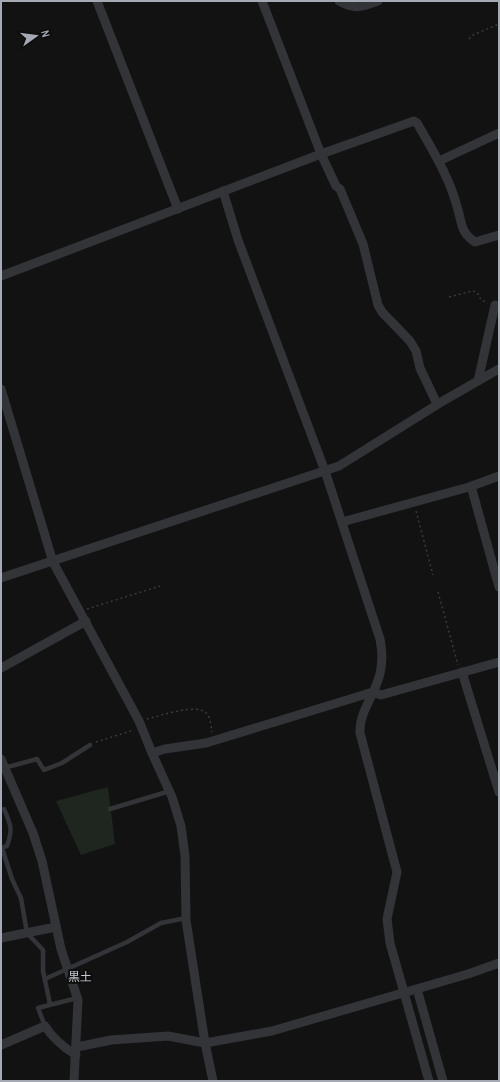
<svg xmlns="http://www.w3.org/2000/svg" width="500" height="1082" viewBox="0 0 500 1082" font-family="'Archivo Narrow','Noto Sans JP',sans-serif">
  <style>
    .green { fill: #1f261f }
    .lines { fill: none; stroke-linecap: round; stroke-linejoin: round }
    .path { stroke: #393b3f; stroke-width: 1.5; stroke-dasharray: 2 3; stroke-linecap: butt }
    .service { stroke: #333438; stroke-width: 4.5 }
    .minor { stroke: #333438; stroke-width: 9 }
    .labels { text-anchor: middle; stroke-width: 4; stroke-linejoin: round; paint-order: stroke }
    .quarter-label { font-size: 12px; fill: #c5c8cf; stroke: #0d0d0e }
  </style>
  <rect width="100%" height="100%" fill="#121213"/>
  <polygon class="green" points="108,787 115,844 81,855 56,801"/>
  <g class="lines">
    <g class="path">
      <polyline points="469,39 473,35 499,24"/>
      <polyline points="449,297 472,291 477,292 481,300 488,303"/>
      <polyline points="416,511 433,575"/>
      <polyline points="438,592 458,665"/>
      <polyline points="87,609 160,586"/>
      <path d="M147 719C160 716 198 702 207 714 211 719 211 727 212 732"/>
      <polyline points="96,742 134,730"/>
    </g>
    <g class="service">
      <polyline points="4,768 37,759 44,770 62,763 90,745"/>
      <polyline points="110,809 170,791"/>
      <path d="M1 848 7 846C13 829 11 825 4 809"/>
      <polyline points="2,848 12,879 21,898 27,933 43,950 43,971 50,1004"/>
      <polyline points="45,979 127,942 161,923 186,918"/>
      <polyline points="45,1026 38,1008 77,998"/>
    </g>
    <g class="minor">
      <polyline points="97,1 178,209"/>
      <polyline points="262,1 321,154 336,186 340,189 363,244 378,305 382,312 410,341 416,351 420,368 437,404"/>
      <path d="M339 1C356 10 361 7 378 1"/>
      <polyline points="439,161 499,133"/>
      <path d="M223 191 238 240 325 471 380 639C383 654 383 668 377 683 371 700 359 714 360 733L397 872 387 919 390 943 429 1081"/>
      <path d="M1 276 321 154 414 121 417 123C433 151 450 178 458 210 462 224 461 233 475 242L499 235"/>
      <polyline points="478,381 495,305"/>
      <polyline points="1,389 53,562 139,721 152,753 172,797 181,826 185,856 186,920 205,1043 213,1081"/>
      <polyline points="471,486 499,587"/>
      <polyline points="342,522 469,487 499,476"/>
      <polyline points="1,578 339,466 443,401 499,369"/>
      <polyline points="1,668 86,621"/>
      <polyline points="462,672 499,792"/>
      <polyline points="152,753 165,749 206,743 373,692 381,695 499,662"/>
      <polyline points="1,759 33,833 42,861 61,949 78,1000 74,1081"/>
      <polyline points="1,938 56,927"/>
      <polyline points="417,989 443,1081"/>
      <path d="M1 1045 45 1026C53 1039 63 1047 76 1055"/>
      <polyline points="77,1047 111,1040 168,1036 205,1043 272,1031 468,974 499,963"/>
    </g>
  </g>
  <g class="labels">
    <g class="quarter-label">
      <text x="80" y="981">黒土</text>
    </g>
  </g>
  <rect width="500" height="1082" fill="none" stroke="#a4a9b3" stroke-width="4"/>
  <g transform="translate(36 36) rotate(76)" stroke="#0d0d0e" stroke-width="3" paint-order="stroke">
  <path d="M0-3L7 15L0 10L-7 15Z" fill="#a4a9b3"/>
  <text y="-6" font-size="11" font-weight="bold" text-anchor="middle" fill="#a4a9b3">N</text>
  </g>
</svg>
